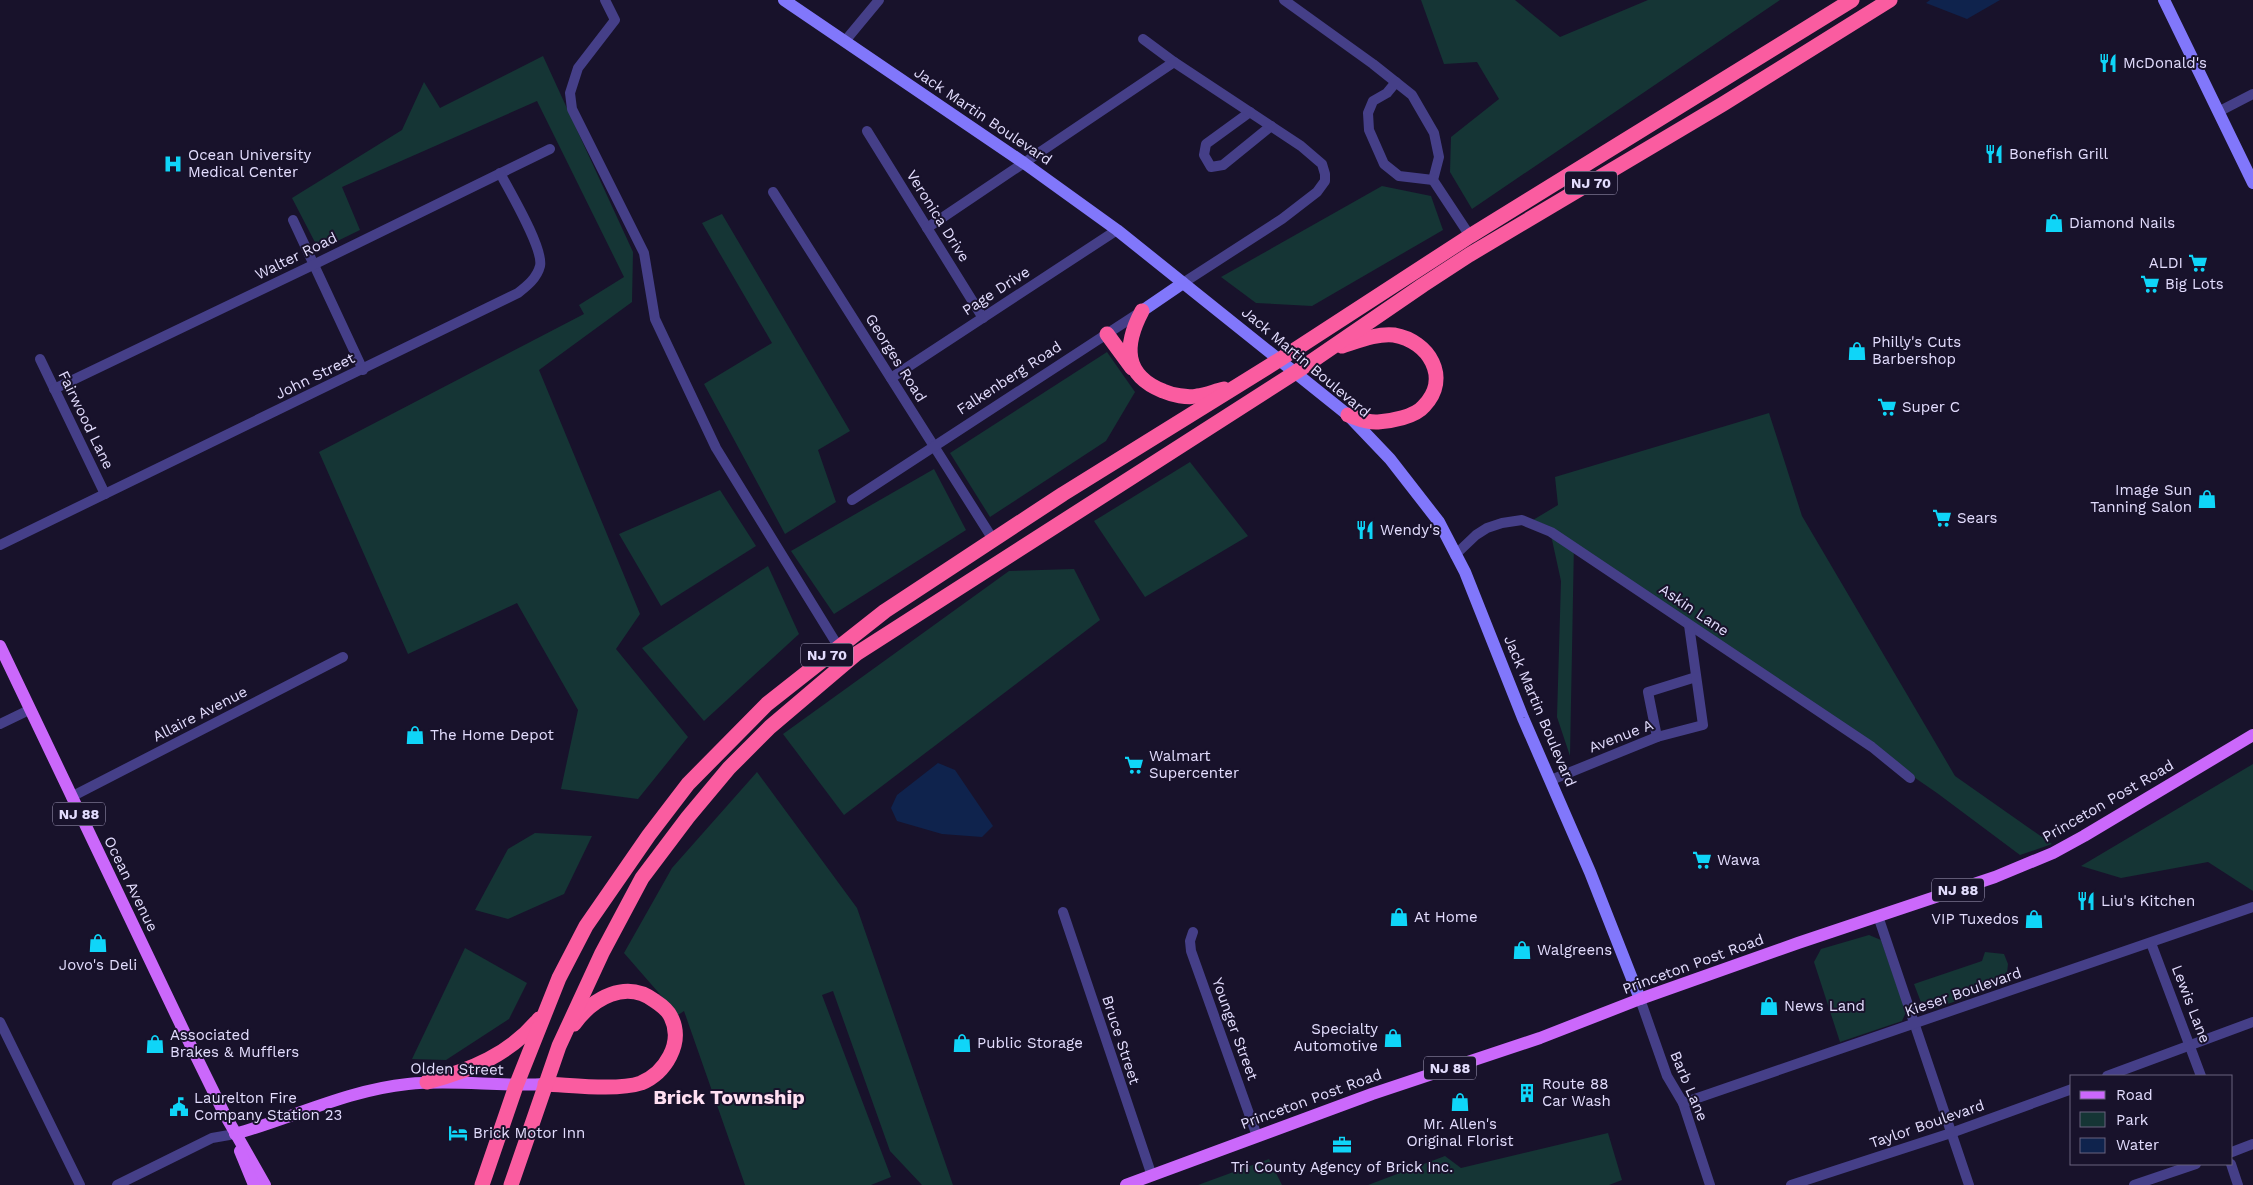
<svg xmlns="http://www.w3.org/2000/svg" width="2253" height="1185" viewBox="0 0 2253 1185" font-family="'Work Sans',sans-serif">
  <style>
    .green { fill: #153535 }
    .water { fill: #0f234d }
    .lines { fill: none; stroke-linecap: round; stroke-linejoin: round }
    .street { stroke: #453f88; stroke-width: 10 }
    .secondary { stroke: #8177fb; stroke-width: 12 }
    .primary { stroke: #cb68fb; stroke-width: 12 }
    .highway { stroke: #fa5ca0; stroke-width: 15 }
    .labels { text-anchor: middle; stroke-width: 4; stroke-linejoin: round; paint-order: stroke }
    .shield { fill: #18122b; stroke: #a6a0bf; stroke-width: 1 }
    .shield-label { font-size: 14px; font-weight: bold; fill: #e3ddfe }
    .poi-label { font-size: 15px; fill: #e3ddfe; stroke: #18122b; text-anchor: start }
    .street-label { font-size: 15px; fill: #e3ddfe; stroke: #18122b }
    .district-label { font-size: 20px; font-weight: bold; fill: #fedff1; stroke: #18122b }
  </style>
  <rect width="100%" height="100%" fill="#18122b"/>
  <g class="green">
    <polygon points="1421,0 1515,0 1560,37 1648,0 1780,0 1472,209 1450,172 1451,137 1499,99 1477,62 1444,64"/>
    <polygon points="543,56 633,252 632,302 539,370 640,614 616,649 688,737 638,799 561,789 578,710 517,603 408,654 319,452 584,314 579,305 624,277 537,101 342,187 360,230 319,250 292,198 402,130 424,82 440,108"/>
    <polygon points="1382,186 1431,196 1443,230 1312,306 1256,303 1221,277"/>
    <polygon points="722,214 850,431 818,450 836,502 785,534 704,384 772,343 702,223"/>
    <polygon points="1107,352 1135,392 1106,441 990,517 950,453"/>
    <polygon points="1769,413 1802,516 1955,776 2052,844 2020,855 1937,793 1574,543 1570,756 1557,717 1561,581 1549,526 1533,520 1558,505 1555,477"/>
    <polygon points="1190,462 1248,536 1145,597 1094,521"/>
    <polygon points="934,469 966,530 834,614 791,551"/>
    <polygon points="720,490 756,546 661,606 619,534"/>
    <polygon points="768,566 799,634 704,721 642,648"/>
    <polygon points="1074,569 1100,620 844,815 783,734 1009,571"/>
    <polygon points="2253,764 2253,891 2208,862 2121,878 2081,866"/>
    <polygon points="757,772 857,908 953,1185 922,1185 890,1151 833,991 822,995 891,1177 871,1185 745,1185 684,1011 678,1015 624,953 672,868"/>
    <polygon points="535,833 592,836 564,894 508,919 475,910 508,849"/>
    <polygon points="1869,935 1881,940 1906,1012 1902,1021 1840,1042 1814,962 1821,949"/>
    <polygon points="465,948 527,983 509,1019 446,1060 412,1059"/>
    <polygon points="1985,952 2004,954 2008,964 2006,983 1934,1009 1922,1005 1914,984 1982,961"/>
    <polygon points="1608,1133 1622,1180 1609,1185 1368,1185 1445,1156 1461,1168"/>
    <polygon points="1269,1159 1282,1185 1198,1185"/>
  </g>
  <g class="water">
    <polygon points="1930,0 2000,0 1967,19 1926,3"/>
    <polygon points="938,763 955,770 993,826 982,837 942,834 897,821 891,808 897,795"/>
  </g>
  <g class="lines">
    <g class="street">
      <polyline points="605,0 615,20 578,68 570,93 572,109 644,253 655,319 716,448 838,646"/>
      <polyline points="1284,0 1373,64 1412,95 1434,133 1439,157 1433,180 1470,236"/>
      <polyline points="1143,39 1174,62"/>
      <polyline points="845,41 879,0"/>
      <polyline points="1396,82 1387,93 1373,101 1368,113 1369,130 1384,164 1399,176 1433,180"/>
      <polyline points="1250,112 1206,144 1204,155 1211,167 1223,165 1271,126"/>
      <polyline points="2218,112 2253,94"/>
      <polyline points="867,131 983,318"/>
      <polyline points="773,192 994,541"/>
      <polyline points="293,220 363,370"/>
      <polyline points="927,228 1174,62 1301,146 1322,164 1325,174 1325,181 1317,192 1282,219 1183,283"/>
      <polyline points="40,359 105,494"/>
      <polyline points="891,378 1117,230"/>
      <polyline points="54,389 313,265 550,149"/>
      <polyline points="852,500 1142,311"/>
      <path d="M0 545 518 293C527 286 537 278 540 266 544 249 510 192 500 173"/>
      <polyline points="1455,555 1476,535 1487,528 1502,523 1522,520 1551,532 1872,747 1910,778"/>
      <polyline points="0,724 29,710"/>
      <polyline points="1657,737 1648,692 1696,677"/>
      <polyline points="1551,780 1657,737 1703,725 1689,625"/>
      <polyline points="71,797 343,657"/>
      <polyline points="1063,912 1152,1176"/>
      <polyline points="1878,916 1969,1185"/>
      <polyline points="1193,932 1190,941 1191,951 1257,1136"/>
      <polyline points="2151,943 2201,1076"/>
      <polyline points="1640,999 1667,1076 1683,1103 1710,1185"/>
      <polyline points="0,1022 80,1185"/>
      <polyline points="2107,1076 2253,1022"/>
      <polyline points="1683,1103 2253,907"/>
      <polyline points="2232,1152 2253,1144"/>
      <polyline points="2231,1164 2238,1185"/>
      <polyline points="117,1185 212,1138 235,1134"/>
      <polyline points="1791,1185 1951,1133 2072,1089"/>
      <polyline points="2134,1185 2196,1164"/>
    </g>
    <g class="secondary">
      <polyline points="784,0 1024,163 1117,230 1348,415 1390,459 1439,522 1465,572 1523,718 1590,872 1640,999"/>
      <polyline points="2164,0 2253,183"/>
      <polyline points="1142,311 1183,283"/>
    </g>
    <g class="primary">
      <polyline points="0,646 190,1044 224,1113 265,1185"/>
      <path d="M235 1134C292 1118 348 1090 408 1084 453 1079 500 1087 545 1084"/>
      <polyline points="240,1151 254,1185"/>
      <polyline points="1126,1185 1372,1094 1540,1038 1640,999 1798,943 1995,877 2053,853 2084,836 2253,735"/>
    </g>
    <g class="highway">
      <path d="M1142 311C1124 345 1123 375 1163 391 1172 395 1187 398 1197 396 1206 395 1215 391 1224 389"/>
      <polyline points="1107,334 1132,368"/>
      <path d="M1342 346C1358 341 1378 333 1394 335 1429 341 1451 378 1424 406 1415 417 1391 421 1378 422 1368 423 1357 418 1348 415"/>
      <path d="M427 1082C471 1070 509 1055 539 1019"/>
      <path d="M545 1084C571 1085 617 1091 641 1083 665 1073 684 1043 671 1017 668 1010 661 1005 655 1001 626 979 593 998 574 1024"/>
      <polyline points="482,1185 516,1086 559,978 586,926 649,835 688,784 767,704 885,611 1063,494 1279,360 1470,236 1852,0"/>
      <polyline points="511,1185 559,1046 602,953 642,878 688,817 729,768 770,727 856,654 1296,372 1423,285 1469,255 1723,104 1890,0"/>
    </g>
  </g>
  <defs>
    <g id="restaurant-bare" transform="scale(1.5)"><path d="M-5-6h1v4h1v-4h1v4h1v-4h1v5L-1.5 .5V6h-2V.5L-5-1ZM5-6V6H3V1.5H1.5Q1.5-4 5-6Z" fill="#0fd5f8" stroke="#18122b" stroke-width="2.5" paint-order="stroke"/></g>
    <g id="hospital-bare" transform="scale(1.5)"><path d="M-5-5h3v3.5h4V-5h3V5h-3V1.5h-4V5h-3Z" fill="#0fd5f8" stroke="#18122b" stroke-width="2.5" paint-order="stroke"/></g>
    <g id="shop-bare" transform="scale(1.5)"><path d="M-5-2.5h2.3a2.7 3.5 0 0 1 5.4 0H5L5.5 6h-11ZM-1.5-2.5h3a1.5 2.3 0 0 0-3 0Z" fill="#0fd5f8" stroke="#18122b" stroke-width="2.5" paint-order="stroke"/></g>
    <g id="supermarket-bare" transform="scale(1.5)"><path d="M-6-5.5h2.5l.6 2H6L4.5 2H-2.5L-4.4-4H-6ZM-1.5 3.2a1.3 1.3 0 1 0 .1 0ZM3 3.2a1.3 1.3 0 1 0 .1 0Z" fill="#0fd5f8" stroke="#18122b" stroke-width="2.5" paint-order="stroke"/></g>
    <g id="building-bare" transform="scale(1.5)"><path d="M-4-6H4V6H1V3H-1V6H-4ZM-2.5-4.3h1.7v1.8h-1.7ZM.8-4.3h1.7v1.8H.8ZM-2.5-1h1.7V.8h-1.7ZM.8-1h1.7V.8H.8Z" fill="#0fd5f8" stroke="#18122b" stroke-width="2.5" paint-order="stroke"/></g>
    <g id="civic-bare" transform="scale(1.5)"><path d="M-.6-6.5H3V-4.5H.6V-3L4-1V1h2V6H-6V1h2V-1L-.6-3ZM-1.2 2.5V6h2.4V2.5Z" fill="#0fd5f8" stroke="#18122b" stroke-width="2.5" paint-order="stroke"/></g>
    <g id="hotel-bare" transform="scale(1.5)"><path d="M-6-4.5h1.5V1H6V5H4.5V3h-9V5H-6ZM-4 0a1.8 1.8 0 1 1 3.6 0ZM.5 0V-2.5h3Q6-2.5 6 0Z" fill="#0fd5f8" stroke="#18122b" stroke-width="2.5" paint-order="stroke"/></g>
    <g id="office-bare" transform="scale(1.5)"><path d="M-6-3h4V-5.5h4V-3h4V5H-6ZM-1-4.5V-3h2v-1.5ZM-6 0V1H6V0Z" fill="#0fd5f8" stroke="#18122b" stroke-width="2.5" paint-order="stroke"/></g>
  </defs>
  <g fill-rule="evenodd">
    <use href="#restaurant-bare" x="2108" y="63"/>
    <use href="#restaurant-bare" x="1994" y="154"/>
    <use href="#hospital-bare" x="173" y="164"/>
    <use href="#shop-bare" x="2054" y="223"/>
    <use href="#supermarket-bare" x="2198" y="263"/>
    <use href="#supermarket-bare" x="2150" y="284"/>
    <use href="#shop-bare" x="1857" y="351"/>
    <use href="#supermarket-bare" x="1887" y="407"/>
    <use href="#shop-bare" x="2207" y="499"/>
    <use href="#supermarket-bare" x="1942" y="518"/>
    <use href="#restaurant-bare" x="1365" y="530"/>
    <use href="#shop-bare" x="415" y="735"/>
    <use href="#supermarket-bare" x="1134" y="765"/>
    <use href="#supermarket-bare" x="1702" y="860"/>
    <use href="#restaurant-bare" x="2086" y="901"/>
    <use href="#shop-bare" x="1399" y="917"/>
    <use href="#shop-bare" x="2034" y="919"/>
    <use href="#shop-bare" x="98" y="943"/>
    <use href="#shop-bare" x="1522" y="950"/>
    <use href="#shop-bare" x="1769" y="1006"/>
    <use href="#shop-bare" x="1393" y="1038"/>
    <use href="#shop-bare" x="962" y="1043"/>
    <use href="#shop-bare" x="155" y="1044"/>
    <use href="#building-bare" x="1527" y="1093"/>
    <use href="#shop-bare" x="1460" y="1102"/>
    <use href="#civic-bare" x="179" y="1107"/>
    <use href="#hotel-bare" x="458" y="1133"/>
    <use href="#office-bare" x="1342" y="1145"/>
  </g>
  <g class="labels">
    <g class="shield">
      <rect x="1565" y="171.5" width="52" height="23" rx="4"/>
      <rect x="801" y="643.5" width="52" height="23" rx="4"/>
      <rect x="53" y="802.5" width="52" height="23" rx="4"/>
      <rect x="1932" y="878.5" width="52" height="23" rx="4"/>
      <rect x="1424" y="1056.5" width="52" height="23" rx="4"/>
    </g>
    <g class="shield-label">
      <text x="1591" y="188">NJ 70</text>
      <text x="827" y="660">NJ 70</text>
      <text x="79" y="819">NJ 88</text>
      <text x="1958" y="895">NJ 88</text>
      <text x="1450" y="1073">NJ 88</text>
    </g>
    <g class="poi-label">
      <text x="2123" y="68">McDonald's</text>
      <text x="2009" y="159">Bonefish Grill</text>
      <text x="188" y="160">Ocean University<tspan x="188" dy="17">Medical Center</tspan></text>
      <text x="2069" y="228">Diamond Nails</text>
      <text x="2183" y="268" text-anchor="end">ALDI</text>
      <text x="2165" y="289">Big Lots</text>
      <text x="1872" y="347">Philly's Cuts<tspan x="1872" dy="17">Barbershop</tspan></text>
      <text x="1902" y="412">Super C</text>
      <text x="2192" y="495" text-anchor="end">Image Sun<tspan x="2192" dy="17">Tanning Salon</tspan></text>
      <text x="1957" y="523">Sears</text>
      <text x="1380" y="535">Wendy's</text>
      <text x="430" y="740">The Home Depot</text>
      <text x="1149" y="761">Walmart<tspan x="1149" dy="17">Supercenter</tspan></text>
      <text x="1717" y="865">Wawa</text>
      <text x="2101" y="906">Liu's Kitchen</text>
      <text x="1414" y="922">At Home</text>
      <text x="2019" y="924" text-anchor="end">VIP Tuxedos</text>
      <text x="1537" y="955">Walgreens</text>
      <text x="98" y="970" text-anchor="middle">Jovo's Deli</text>
      <text x="1784" y="1011">News Land</text>
      <text x="1378" y="1034" text-anchor="end">Specialty<tspan x="1378" dy="17">Automotive</tspan></text>
      <text x="170" y="1040">Associated<tspan x="170" dy="17">Brakes &amp; Mufflers</tspan></text>
      <text x="977" y="1048">Public Storage</text>
      <text x="1542" y="1089">Route 88<tspan x="1542" dy="17">Car Wash</tspan></text>
      <text x="194" y="1103">Laurelton Fire<tspan x="194" dy="17">Company Station 23</tspan></text>
      <text x="1460" y="1129" text-anchor="middle">Mr. Allen's<tspan x="1460" dy="17">Original Florist</tspan></text>
      <text x="473" y="1138">Brick Motor Inn</text>
      <text x="1342" y="1172" text-anchor="middle">Tri County Agency of Brick Inc.</text>
    </g>
    <g class="street-label">
      <text transform="translate(983 116) rotate(34)" y="5">Jack Martin Boulevard</text>
      <text transform="translate(938 216) rotate(58)" y="5">Veronica Drive</text>
      <text transform="translate(296 256) rotate(-26)" y="5">Walter Road</text>
      <text transform="translate(996 291) rotate(-33)" y="5">Page Drive</text>
      <text transform="translate(896 358) rotate(58)" y="5">Georges Road</text>
      <text transform="translate(1306 362) rotate(40)" y="5">Jack Martin Boulevard</text>
      <text transform="translate(315 376) rotate(-26)" y="5">John Street</text>
      <text transform="translate(1009 378) rotate(-33)" y="5">Falkenberg Road</text>
      <text transform="translate(86 420) rotate(64)" y="5">Fairwood Lane</text>
      <text transform="translate(1694 610) rotate(34)" y="5">Askin Lane</text>
      <text transform="translate(1540 711) rotate(67)" y="5">Jack Martin Boulevard</text>
      <text transform="translate(200 714) rotate(-27)" y="5">Allaire Avenue</text>
      <text transform="translate(1621 736) rotate(-21)" y="5">Avenue A</text>
      <text transform="translate(2108 801) rotate(-30)" y="5">Princeton Post Road</text>
      <text transform="translate(131 884) rotate(64)" y="5">Ocean Avenue</text>
      <text transform="translate(1693 964) rotate(-20)" y="5">Princeton Post Road</text>
      <text transform="translate(1963 992) rotate(-19)" y="5">Kieser Boulevard</text>
      <text transform="translate(2191 1004) rotate(69)" y="5">Lewis Lane</text>
      <text transform="translate(1235 1029) rotate(70)" y="5">Younger Street</text>
      <text transform="translate(1121 1040) rotate(72)" y="5">Bruce Street</text>
      <text transform="translate(457 1069) rotate(1)" y="5">Olden Street</text>
      <text transform="translate(1689 1086) rotate(67)" y="5">Barb Lane</text>
      <text transform="translate(1311 1099) rotate(-20)" y="5">Princeton Post Road</text>
      <text transform="translate(1927 1124) rotate(-19)" y="5">Taylor Boulevard</text>
    </g>
    <g class="district-label">
      <text x="729" y="1104">Brick Township</text>
    </g>
  </g>
  <rect x="2070" y="1075" width="162" height="90" fill="#18122b" stroke="#69637f"/>
  <rect x="2080" y="1091" width="25" height="8" fill="#cb68fb" stroke="#69637f"/>
  <text x="2116" y="1100" font-size="15" fill="#e3ddfe">Road</text>
  <rect x="2080" y="1112" width="25" height="15" fill="#153535" stroke="#69637f"/>
  <text x="2116" y="1125" font-size="15" fill="#e3ddfe">Park</text>
  <rect x="2080" y="1138" width="25" height="15" fill="#0f234d" stroke="#69637f"/>
  <text x="2116" y="1150" font-size="15" fill="#e3ddfe">Water</text>
</svg>
